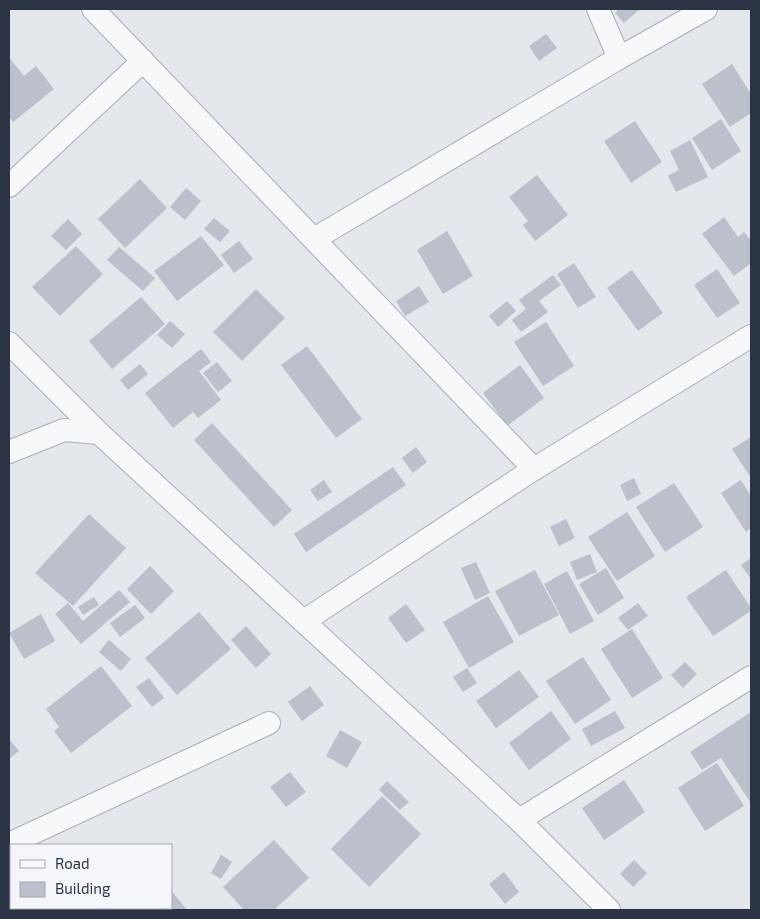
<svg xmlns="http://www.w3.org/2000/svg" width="760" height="919" viewBox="0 0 760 919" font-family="'Exo 2',sans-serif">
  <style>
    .building { fill: #bbc0ca }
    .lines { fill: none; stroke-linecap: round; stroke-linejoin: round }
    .minor-casing { stroke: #a9aeb7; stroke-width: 24 }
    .minor { stroke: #f7f8fa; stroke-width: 22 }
  </style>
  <rect width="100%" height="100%" fill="#e4e7ec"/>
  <g class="building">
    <polygon points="619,9 640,9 624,23 615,13"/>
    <polygon points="546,34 557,48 539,61 529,46"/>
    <polygon points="9,57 24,76 36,66 54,89 13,122 9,117"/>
    <polygon points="732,64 751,94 751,113 730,127 702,84"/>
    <polygon points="721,119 741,151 712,170 692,138"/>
    <polygon points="635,121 662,162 631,183 604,141"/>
    <polygon points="690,140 708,177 676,192 668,176 679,170 670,151"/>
    <polygon points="537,175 568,215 535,241 523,225 528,221 509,197"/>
    <polygon points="140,179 167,208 125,248 98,219"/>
    <polygon points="186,188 201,201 185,220 170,207"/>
    <polygon points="724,217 738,237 744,232 751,241 751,263 734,276 702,234"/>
    <polygon points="214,218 230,231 220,242 204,229"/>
    <polygon points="68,219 82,234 66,250 51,236"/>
    <polygon points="447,231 473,276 443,294 417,250"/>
    <polygon points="201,236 224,265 177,301 154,271"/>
    <polygon points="239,241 253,259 234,273 221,255"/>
    <polygon points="76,246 103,274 60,316 32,287"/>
    <polygon points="119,247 155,278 143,291 107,260"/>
    <polygon points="574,263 596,297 578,308 557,274"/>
    <polygon points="717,269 740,303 717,318 694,285"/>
    <polygon points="632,270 663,313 638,331 607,288"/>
    <polygon points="553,275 561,285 539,301 548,312 521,332 512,320 526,309 519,300"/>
    <polygon points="419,286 429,302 405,316 396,301"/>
    <polygon points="256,289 285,318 242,361 213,332"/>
    <polygon points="141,297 165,324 112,369 89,341"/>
    <polygon points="507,301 516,311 498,327 489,316"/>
    <polygon points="170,321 185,334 172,348 157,335"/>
    <polygon points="546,322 574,366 543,386 514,342"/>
    <polygon points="307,346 362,419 336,438 281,365"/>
    <polygon points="201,349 211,362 199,371 221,400 198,418 193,412 173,428 145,393"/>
    <polygon points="217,362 232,381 218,392 203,373"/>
    <polygon points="140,364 148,374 128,390 120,380"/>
    <polygon points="520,365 544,398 507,426 483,393"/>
    <polygon points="212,423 292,510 274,527 194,440"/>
    <polygon points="751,437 751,478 732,449"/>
    <polygon points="416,447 427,462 413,473 402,458"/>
    <polygon points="393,467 406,485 306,552 294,534"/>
    <polygon points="634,478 641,494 627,501 620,485"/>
    <polygon points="324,480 332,492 318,501 310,490"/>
    <polygon points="741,480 751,496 751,528 746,532 721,493"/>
    <polygon points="674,483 703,527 665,552 636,507"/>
    <polygon points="627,512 655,556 617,581 588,537"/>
    <polygon points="89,514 126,548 73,606 35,573"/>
    <polygon points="566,519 575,538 559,546 550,527"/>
    <polygon points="590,554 597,572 577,580 570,562"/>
    <polygon points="751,558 751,579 741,565"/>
    <polygon points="476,562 490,593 475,600 461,568"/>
    <polygon points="150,566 174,591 151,614 127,589"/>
    <polygon points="606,568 624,598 598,615 579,584"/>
    <polygon points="535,570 559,615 519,636 495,591"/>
    <polygon points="726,570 751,608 751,611 713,636 686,597"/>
    <polygon points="567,571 594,621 570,634 544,584"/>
    <polygon points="119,590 130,602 81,644 55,614 68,603 83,621"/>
    <polygon points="488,596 514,642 469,668 443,622"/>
    <polygon points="94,597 99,605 83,615 78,607"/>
    <polygon points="638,603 648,616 628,630 618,618"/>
    <polygon points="406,604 425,630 406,643 388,618"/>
    <polygon points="135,605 145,618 120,637 110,623"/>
    <polygon points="199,612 231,649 177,695 145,658"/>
    <polygon points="41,614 55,641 24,659 9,633"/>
    <polygon points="246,626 271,654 256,668 231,640"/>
    <polygon points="632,629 663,678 632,698 601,649"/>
    <polygon points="109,640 131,659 121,671 99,652"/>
    <polygon points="583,657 611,700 575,724 546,681"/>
    <polygon points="685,662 697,674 683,688 671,675"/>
    <polygon points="101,666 132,706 71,753 54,731 59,727 46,709"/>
    <polygon points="467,668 477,683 463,692 453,677"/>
    <polygon points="519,670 539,697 496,728 476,701"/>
    <polygon points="149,678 164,698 152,707 136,687"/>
    <polygon points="310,686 324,705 302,721 288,702"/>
    <polygon points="551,711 571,739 529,770 509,743"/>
    <polygon points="615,711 625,728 591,746 582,729"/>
    <polygon points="751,712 751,803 721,758 702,770 690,752"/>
    <polygon points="340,730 362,742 347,768 326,756"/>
    <polygon points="9,739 19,751 9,759"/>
    <polygon points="717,763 744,806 705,831 678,788"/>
    <polygon points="290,772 306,792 286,807 270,787"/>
    <polygon points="624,780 645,812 604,840 582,808"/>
    <polygon points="387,781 409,802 400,810 379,790"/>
    <polygon points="382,796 421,834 369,887 331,849"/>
    <polygon points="274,840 309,878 274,910 244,910 223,887"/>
    <polygon points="221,855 232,862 221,879 211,873"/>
    <polygon points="634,860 647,873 633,887 620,874"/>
    <polygon points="504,872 519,892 505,904 489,884"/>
    <polygon points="171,890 187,910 137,910 140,908 171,908"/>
    <polygon points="84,908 104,908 105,910 85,910"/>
  </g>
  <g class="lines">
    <g class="minor-casing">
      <g id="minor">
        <polyline points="93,9 534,469"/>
        <polyline points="598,9 619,58"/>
        <polyline points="9,186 143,61"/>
        <polyline points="314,239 619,58 706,9"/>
        <polyline points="9,343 99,433 519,820 609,910"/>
        <polyline points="9,452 64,430 99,433"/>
        <polyline points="304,621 534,469 751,336"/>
        <polyline points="519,820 751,677"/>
        <polyline points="9,844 269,723"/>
      </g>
    </g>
    <use href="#minor" class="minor"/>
  </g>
  <rect width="760" height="919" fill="none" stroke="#2b3445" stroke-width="20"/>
  <rect x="10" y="844" width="162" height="65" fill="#f4f6f9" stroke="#a4a8b1"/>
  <rect x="20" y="860" width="25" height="8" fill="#f7f8fa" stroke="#a4a8b1"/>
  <text x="55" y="869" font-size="15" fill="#2b3445">Road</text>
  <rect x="20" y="882" width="25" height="15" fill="#bbc0ca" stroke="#a4a8b1"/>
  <text x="55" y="894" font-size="15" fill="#2b3445">Building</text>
</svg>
